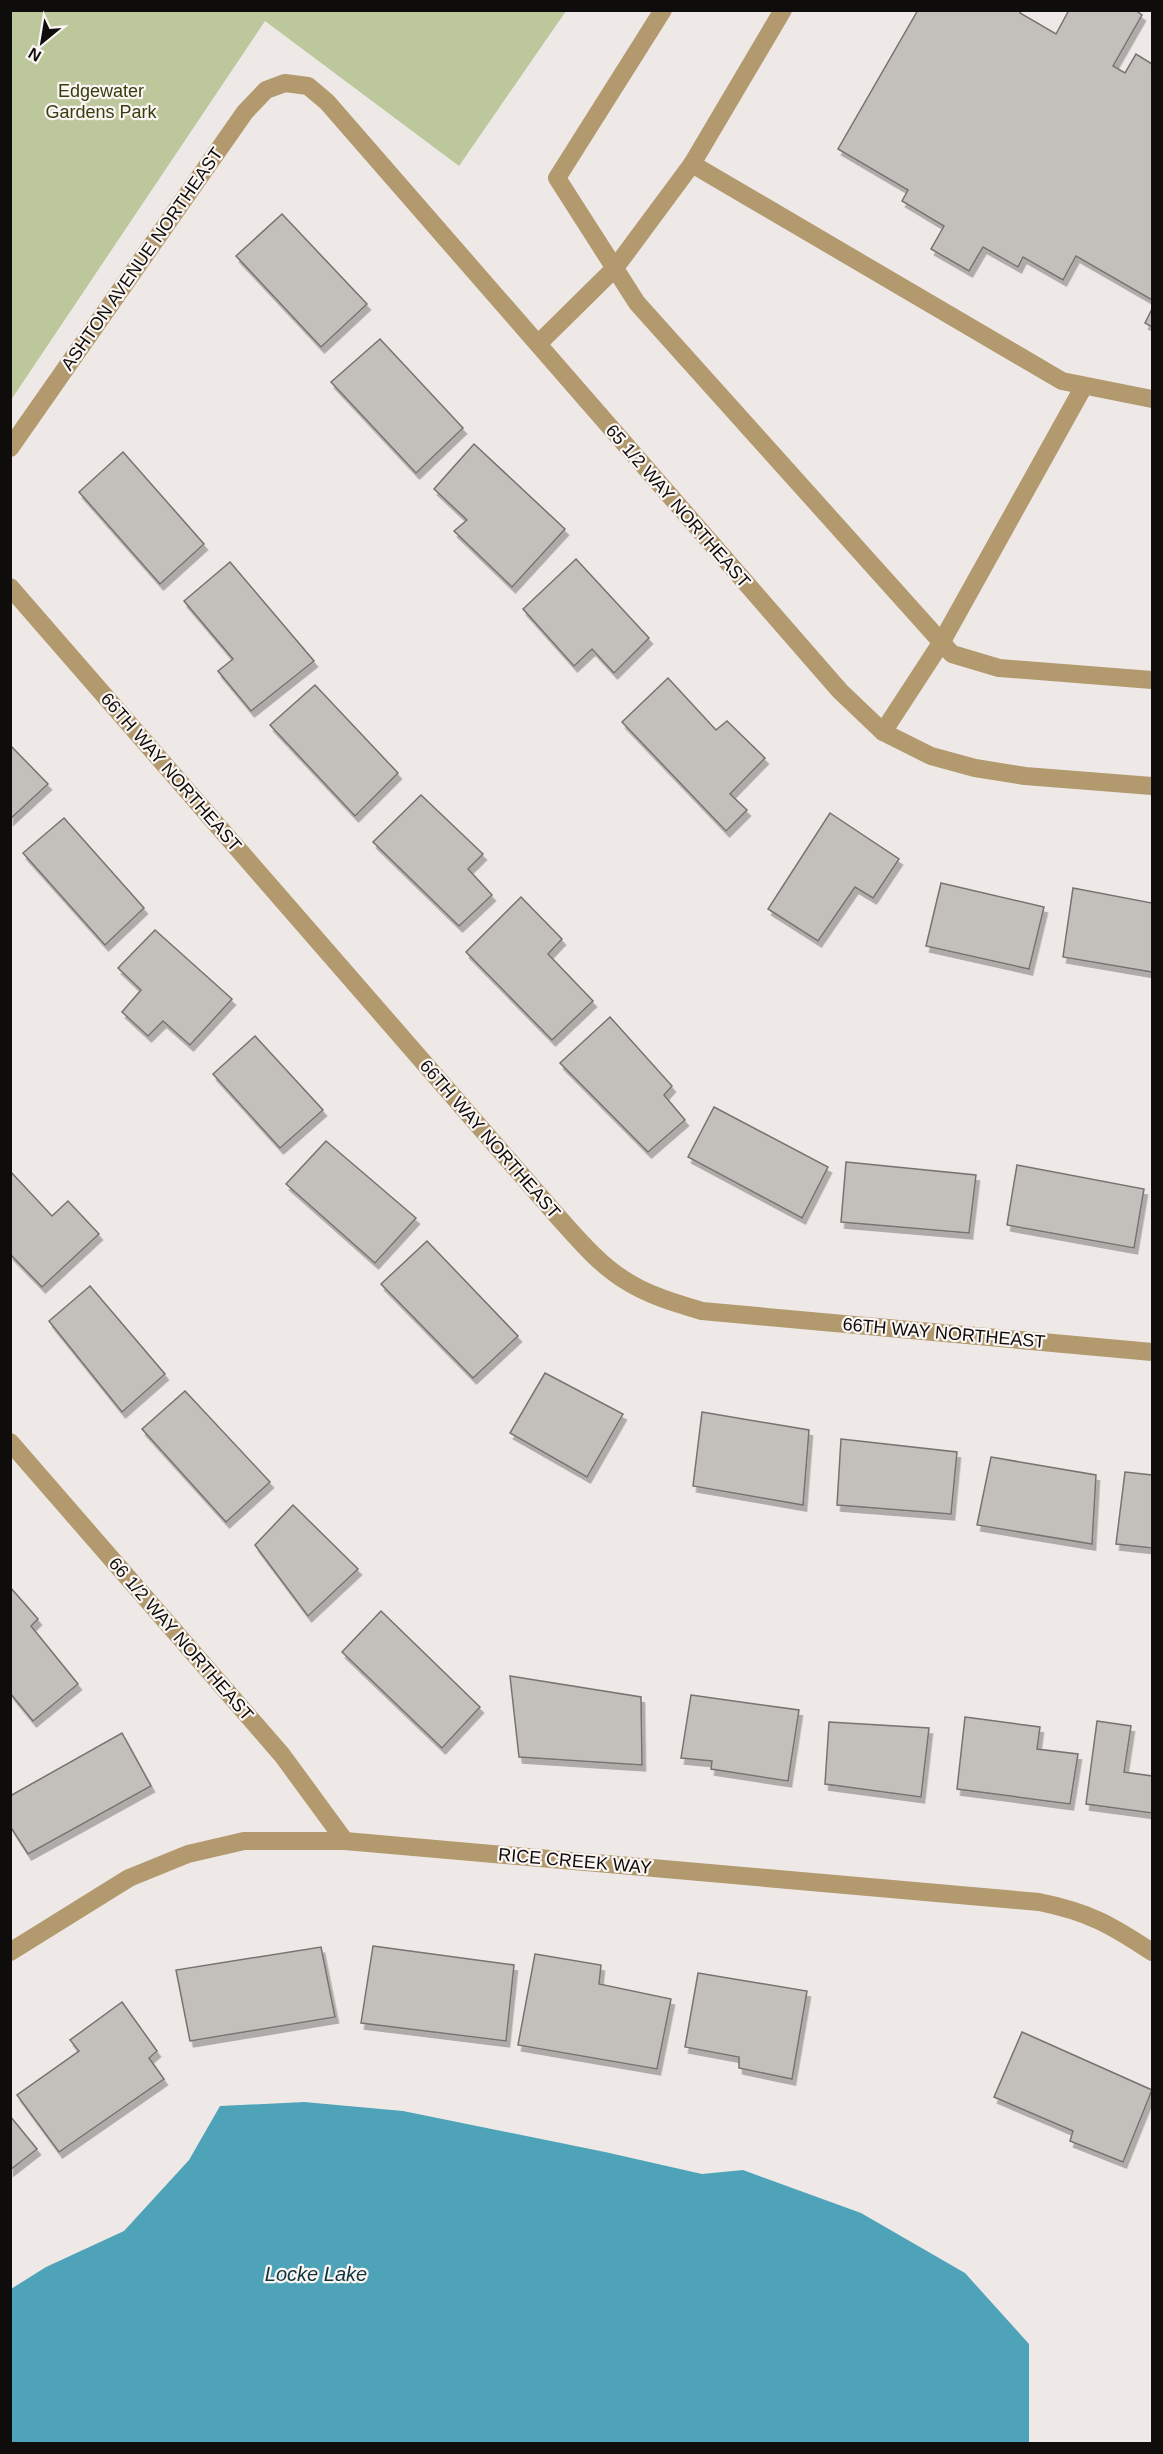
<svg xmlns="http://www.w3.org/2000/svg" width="1163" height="2454" viewBox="0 0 1163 2454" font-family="Helvetica,sans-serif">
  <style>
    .green { fill: #bdc79c }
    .water { fill: #4fa3b9 }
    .building { fill: #c3bfbb; stroke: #777370; stroke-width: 1.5; filter: url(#shadow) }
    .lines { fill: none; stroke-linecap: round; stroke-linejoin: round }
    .lane { stroke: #b2996e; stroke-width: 18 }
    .street { stroke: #b2996e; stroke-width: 18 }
    .labels { text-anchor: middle; stroke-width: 4.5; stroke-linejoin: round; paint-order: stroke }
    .park-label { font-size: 18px; fill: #363e0d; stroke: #fbf6f3 }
    .street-label { font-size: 18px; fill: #0f0d0c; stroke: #fbf6f3 }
    .water-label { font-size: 20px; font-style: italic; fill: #0c353f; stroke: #fbf6f3 }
  </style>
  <defs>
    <filter id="shadow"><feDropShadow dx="3.5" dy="6" stdDeviation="0" flood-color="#0004"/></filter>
  </defs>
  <rect width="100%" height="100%" fill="#eee9e6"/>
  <polygon class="green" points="11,10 566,10 566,11 459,166 265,21 11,400"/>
  <polygon class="water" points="304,2102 403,2111 605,2152 702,2174 743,2170 861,2213 965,2273 1029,2344 1029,2443 11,2443 11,2289 46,2267 124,2231 189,2160 220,2106"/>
  <g class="building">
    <polygon points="918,10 1021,10 1020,13 1056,34 1069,10 1135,10 1142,15 1113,66 1125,73 1136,54 1152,64 1152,300 1076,256 1063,280 1023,257 1018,267 983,247 969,271 931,249 944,226 902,201 908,190 838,149"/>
    <polygon points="282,214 367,304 321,347 236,256"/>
    <polygon points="1152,309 1152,327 1145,323"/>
    <polygon points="380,339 463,428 416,473 331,382"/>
    <polygon points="474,444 565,529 512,587 454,531 467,520 434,489"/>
    <polygon points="123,452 204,544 160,584 79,492"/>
    <polygon points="576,559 649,638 614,673 592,649 574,666 523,609"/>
    <polygon points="230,562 314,661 251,711 218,671 233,659 184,601"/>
    <polygon points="668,678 716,730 727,721 765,758 730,794 747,810 726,831 622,722"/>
    <polygon points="315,685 398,773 355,816 270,725"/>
    <polygon points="10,745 48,784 10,819"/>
    <polygon points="421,795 483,854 468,869 492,895 459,926 373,842"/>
    <polygon points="830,813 899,859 873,898 855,887 818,941 768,909"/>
    <polygon points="64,818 144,908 105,945 23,853"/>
    <polygon points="941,883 1044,907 1029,969 926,946"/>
    <polygon points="1073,888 1152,903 1152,972 1063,957"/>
    <polygon points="521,897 562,939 548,954 593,1001 552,1040 466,952"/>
    <polygon points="155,930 232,999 190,1045 163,1021 148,1036 122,1012 141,990 118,968"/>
    <polygon points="610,1017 672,1086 664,1095 685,1120 648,1152 560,1063"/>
    <polygon points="255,1036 323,1110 280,1148 213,1074"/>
    <polygon points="714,1107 828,1167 802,1218 688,1157"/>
    <polygon points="326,1141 416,1218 375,1263 286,1184"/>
    <polygon points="846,1162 976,1175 969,1233 841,1222"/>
    <polygon points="1017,1165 1144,1189 1134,1248 1007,1225"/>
    <polygon points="10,1171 52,1216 68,1201 99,1234 42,1287 10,1254"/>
    <polygon points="427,1241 518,1336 473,1378 381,1284"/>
    <polygon points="90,1286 165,1374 122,1412 49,1321"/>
    <polygon points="545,1373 623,1414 587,1477 510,1433"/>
    <polygon points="185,1391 270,1482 226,1522 142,1429"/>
    <polygon points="702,1412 809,1430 803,1505 693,1486"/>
    <polygon points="841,1439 957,1452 951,1514 837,1505"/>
    <polygon points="991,1457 1096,1475 1092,1544 977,1525"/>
    <polygon points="1125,1472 1152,1475 1152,1548 1116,1544"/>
    <polygon points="293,1505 358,1569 308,1616 255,1545"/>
    <polygon points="10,1587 38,1619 31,1626 78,1684 33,1721 10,1693"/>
    <polygon points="381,1611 480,1707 442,1748 342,1652"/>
    <polygon points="510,1676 641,1697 642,1765 519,1757"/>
    <polygon points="691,1695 799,1710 788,1781 711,1769 712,1761 681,1758"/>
    <polygon points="965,1717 1040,1727 1037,1749 1078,1754 1070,1804 957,1789"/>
    <polygon points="1097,1721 1131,1726 1124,1772 1152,1776 1152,1813 1086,1804"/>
    <polygon points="829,1722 929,1728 921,1797 825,1784"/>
    <polygon points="122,1733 151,1786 28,1854 10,1826 10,1796"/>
    <polygon points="373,1946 514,1965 506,2041 361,2023"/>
    <polygon points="321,1947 335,2017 190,2041 176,1970"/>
    <polygon points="535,1954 601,1965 599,1984 671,1999 657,2069 518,2045"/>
    <polygon points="698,1973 807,1991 792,2079 739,2068 739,2057 685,2047"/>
    <polygon points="122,2002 157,2051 149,2058 164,2079 59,2152 17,2095 79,2051 70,2040"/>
    <polygon points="1022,2032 1152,2090 1123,2162 1070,2141 1073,2131 994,2097"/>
    <polygon points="10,2116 37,2149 10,2170"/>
  </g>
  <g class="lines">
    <g class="lane">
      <polyline points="663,10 557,178 637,303 952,654 999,668 1152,680"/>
      <polyline points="783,10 692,164 1062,381 1152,399"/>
      <polyline points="538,344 615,268 692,164"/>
      <polyline points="883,732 941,643 1084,386"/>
    </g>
    <g class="street">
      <polyline points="10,448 245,112 266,90 285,83 308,86 327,102 840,691 883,732 931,756 975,768 1025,776 1152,786"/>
      <path d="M10 587 559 1218C578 1239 599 1264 623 1279 647 1295 675 1303 702 1311L1152 1352"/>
      <polyline points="10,1442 282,1755 345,1841"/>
      <path d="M10 1952 129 1878 188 1854 244 1841H345L1039 1902C1089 1912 1111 1925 1152 1952"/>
    </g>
  </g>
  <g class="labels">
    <g class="park-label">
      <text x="101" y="97">Edgewater<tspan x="101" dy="21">Gardens Park</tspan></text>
    </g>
    <g class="street-label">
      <text transform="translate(142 259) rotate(-55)" y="6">ASHTON AVENUE NORTHEAST</text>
      <text transform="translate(678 506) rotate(49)" y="6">65 1/2 WAY NORTHEAST</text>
      <text transform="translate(171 772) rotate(49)" y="6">66TH WAY NORTHEAST</text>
      <text transform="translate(490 1139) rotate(49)" y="6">66TH WAY NORTHEAST</text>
      <text transform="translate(944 1333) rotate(5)" y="6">66TH WAY NORTHEAST</text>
      <text transform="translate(181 1639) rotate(49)" y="6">66 1/2 WAY NORTHEAST</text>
      <text transform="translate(575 1861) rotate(5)" y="6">RICE CREEK WAY</text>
    </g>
    <g class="water-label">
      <text x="316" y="2281">Locke Lake</text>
    </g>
  </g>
  <rect width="1163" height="2454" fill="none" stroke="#0f0d0c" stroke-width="24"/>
  <g transform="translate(42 42) rotate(210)" stroke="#fbf6f3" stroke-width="4.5" paint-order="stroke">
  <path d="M0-4.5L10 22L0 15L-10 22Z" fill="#0f0d0c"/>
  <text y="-9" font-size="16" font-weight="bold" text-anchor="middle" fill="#0f0d0c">N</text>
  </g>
</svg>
